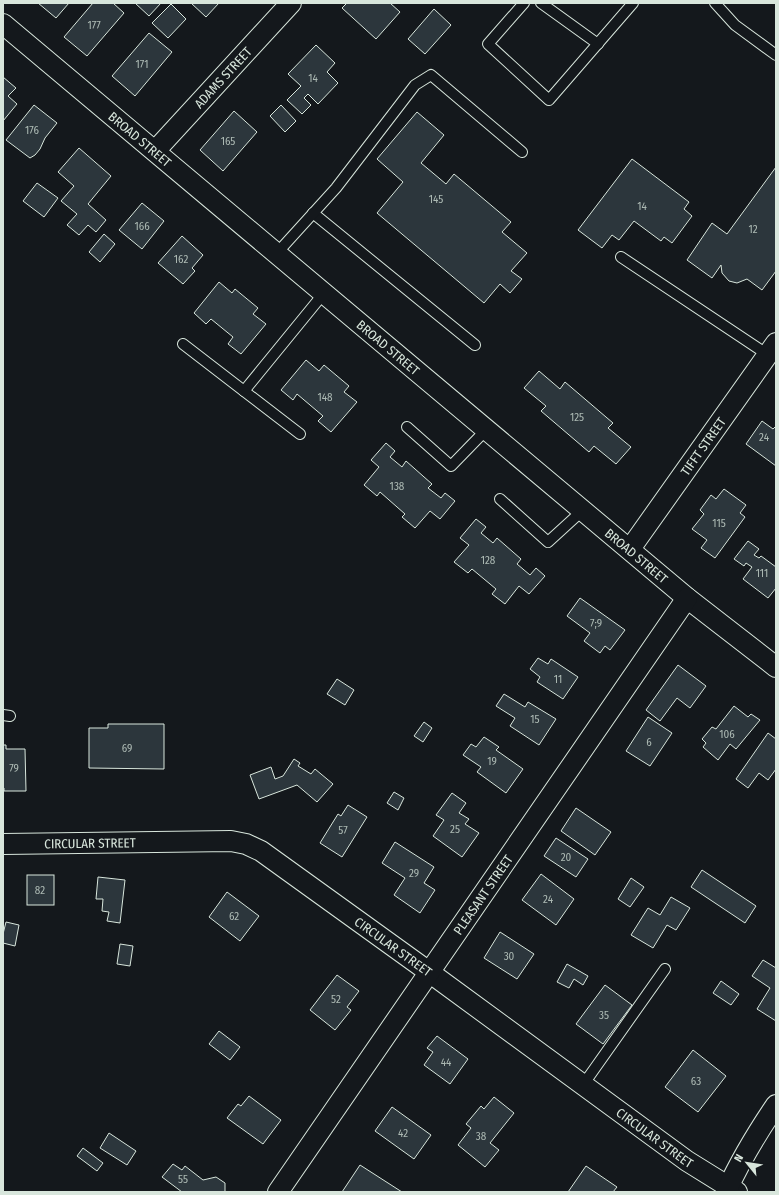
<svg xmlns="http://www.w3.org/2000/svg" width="779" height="1195" viewBox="0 0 779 1195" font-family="'Fira Sans Condensed',sans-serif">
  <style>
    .building { fill: #2c363c; stroke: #d8e6dc }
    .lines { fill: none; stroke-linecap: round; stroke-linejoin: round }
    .lane-casing { stroke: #d8e6dc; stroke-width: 12 }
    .street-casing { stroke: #d8e6dc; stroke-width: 22 }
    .lane { stroke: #14181c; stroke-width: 10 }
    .street { stroke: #14181c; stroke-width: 20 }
    .labels { text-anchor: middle; stroke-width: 3; stroke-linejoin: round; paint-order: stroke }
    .number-label { font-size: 11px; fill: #adbab4 }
    .street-label { font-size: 13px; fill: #d8e6dc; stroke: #14181c }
  </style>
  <rect width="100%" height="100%" fill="#14181c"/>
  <g class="building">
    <polygon points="38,3 69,3 56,18"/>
    <polygon points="93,3 113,3 124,13 87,56 64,37"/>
    <polygon points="135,3 161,3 149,16"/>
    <polygon points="191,3 219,3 206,17"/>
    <polygon points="347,3 390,3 400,12 376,39 342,8"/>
    <polygon points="171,4 186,19 168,38 152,23"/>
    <polygon points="434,9 451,25 425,54 408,39"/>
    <polygon points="149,33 172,52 135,96 112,76"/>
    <polygon points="316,45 335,63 327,72 338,83 318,104 308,94 304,98 311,105 302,114 287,100 301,86 288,74"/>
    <polygon points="3,77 16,88 8,96 17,104 3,121"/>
    <polygon points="34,105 57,123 45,138 40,149 35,155 30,158 6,140"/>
    <polygon points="281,105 296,121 285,132 270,116"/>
    <polygon points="234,111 257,132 223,171 200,150"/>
    <polygon points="417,112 444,135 421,163 446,184 454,174 511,222 502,232 527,253 511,271 522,279 510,293 500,284 484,303 377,213 403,182 377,159"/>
    <polygon points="79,148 111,176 88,204 106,220 96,232 88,225 79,235 67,225 77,214 61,201 74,186 58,172"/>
    <polygon points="632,159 689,202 684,209 692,216 672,243 664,237 661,241 634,221 619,240 612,235 602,248 578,230"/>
    <polygon points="776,167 776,271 762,290 747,279 737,283 729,281 722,273 721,265 712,278 687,260 712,223 727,234"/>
    <polygon points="37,183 58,198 44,217 23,201"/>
    <polygon points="142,203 164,221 142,249 119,230"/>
    <polygon points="104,234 115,244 100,262 89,252"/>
    <polygon points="182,236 203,255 192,268 195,271 183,284 158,263"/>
    <polygon points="219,282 232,293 235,289 258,308 253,314 266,324 241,354 228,344 233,337 211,319 206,324 194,313"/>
    <polygon points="306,360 319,371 324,365 349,386 344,392 357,402 331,432 318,421 323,416 297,394 293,400 281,390"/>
    <polygon points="539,371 560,389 565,382 613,423 608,428 631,447 616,464 594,446 589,452 541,411 546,406 524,388"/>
    <polygon points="762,421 773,429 776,426 776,466 746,444"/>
    <polygon points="386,443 395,451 390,457 402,467 406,461 432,484 428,488 441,498 445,493 455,501 440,519 430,511 415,528 402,517 405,514 380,492 377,496 364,485 379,467 371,460"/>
    <polygon points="724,489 746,505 740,513 745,517 715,558 701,548 707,540 692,529 704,514 700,510 711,495 716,499"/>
    <polygon points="476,519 486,527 481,533 493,543 497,538 521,559 517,564 530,575 536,568 545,576 529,594 519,586 505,604 492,594 496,589 472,569 468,573 454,562 469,545 460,538"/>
    <polygon points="748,541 759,549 754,555 759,558 761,556 776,567 776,588 768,598 743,579 752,567 746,563 744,566 734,559"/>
    <polygon points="580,598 625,630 610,650 605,646 600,653 584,641 590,633 567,616"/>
    <polygon points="538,658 548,664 551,659 578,677 563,699 537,682 540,677 530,669"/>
    <polygon points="678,665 706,686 690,708 677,698 660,721 646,710"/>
    <polygon points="337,679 354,690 345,705 327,694"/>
    <polygon points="504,694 525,707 528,702 556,719 539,745 510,726 515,718 496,706"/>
    <polygon points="734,706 748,717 751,714 760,720 736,749 730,744 718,760 703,747 706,743 702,739 712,727 716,729"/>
    <polygon points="648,717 672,733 650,766 626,751"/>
    <polygon points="424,722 432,728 423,742 414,736"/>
    <polygon points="108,724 164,724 164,769 89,768 89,728 108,728"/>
    <polygon points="768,733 776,739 776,769 768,780 759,773 748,788 736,779"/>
    <polygon points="484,737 499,747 496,750 523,769 506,793 477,772 481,767 463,755 471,744 476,747"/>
    <polygon points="3,745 6,745 6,749 25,749 26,791 4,791 4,788 3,788"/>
    <polygon points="294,759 300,763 298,766 311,774 315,769 333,784 317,802 297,785 259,799 250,775 271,767 275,779 283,776"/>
    <polygon points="394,792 404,798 398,810 387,803"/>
    <polygon points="452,793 466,803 459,813 469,819 465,824 479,833 462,857 433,836 444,820 436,815"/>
    <polygon points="348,805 367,817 342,857 320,843 338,814 341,816"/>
    <polygon points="576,808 611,832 595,855 561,831"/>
    <polygon points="556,838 588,859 576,877 544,856"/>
    <polygon points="395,842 434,867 424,883 435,890 420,913 394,895 405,878 382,863"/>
    <polygon points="702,870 756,906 745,923 691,887"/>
    <polygon points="541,874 574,899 556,925 522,900"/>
    <rect x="27" y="875" width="27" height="30"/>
    <polygon points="98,877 125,880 120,923 107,921 109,912 102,911 103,899 96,899"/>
    <polygon points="631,878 644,887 630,907 618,899"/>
    <polygon points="227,892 259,916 240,941 209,917"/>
    <polygon points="671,897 690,908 676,930 667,925 653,948 631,935 648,908 660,915"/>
    <polygon points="6,922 19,925 15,946 3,943 3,934"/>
    <polygon points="500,932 534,954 517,979 484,958"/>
    <polygon points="120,944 133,946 130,966 117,964"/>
    <polygon points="763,960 776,968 776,1021 757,1009 770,988 752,976"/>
    <polygon points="567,964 588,976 583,985 574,979 569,988 557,982"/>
    <polygon points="337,975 359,991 347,1007 351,1010 335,1030 310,1010"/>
    <polygon points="721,981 739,994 731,1005 713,993"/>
    <polygon points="605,985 632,1005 603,1044 576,1024"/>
    <polygon points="219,1031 240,1047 230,1060 209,1044"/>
    <polygon points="437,1036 468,1059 450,1084 424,1065 433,1052 427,1048"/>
    <polygon points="693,1050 726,1076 698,1112 665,1087"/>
    <polygon points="249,1096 281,1120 263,1144 227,1118 238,1104 241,1106"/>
    <polygon points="494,1097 514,1113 490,1143 499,1150 485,1167 458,1145 471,1128 466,1124 481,1106 484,1109"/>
    <polygon points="392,1107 431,1135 414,1159 375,1131"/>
    <polygon points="109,1133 136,1151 127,1165 100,1148"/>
    <polygon points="83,1148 103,1163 97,1171 77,1156"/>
    <polygon points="173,1164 182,1170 185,1166 203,1180 216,1177 225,1183 225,1192 182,1192 162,1177"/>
    <polygon points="360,1165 402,1192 342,1192"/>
    <polygon points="586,1166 617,1187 613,1192 568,1192"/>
  </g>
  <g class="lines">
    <g class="lane-casing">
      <g id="lane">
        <polyline points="524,3 488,44 549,100 633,3"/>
        <polyline points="541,3 598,44"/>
        <polyline points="715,3 735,25 776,55"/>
        <polyline points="313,213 475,345"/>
        <polyline points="277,253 336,188 415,85 431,75 522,152"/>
        <polyline points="621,257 768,355"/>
        <polyline points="183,344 244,391 324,293"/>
        <polyline points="244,391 300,434"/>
        <polyline points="407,427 451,466 486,430"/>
        <polyline points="500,499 548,542 583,510"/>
        <polyline points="3,715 10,716"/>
        <polyline points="583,1085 665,969"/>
      </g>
    </g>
    <g class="street-casing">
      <g id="street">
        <path id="s1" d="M3 24 687 598 776 667"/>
        <path id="s2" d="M155 151 291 3"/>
        <path id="s3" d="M630 549 776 343"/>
        <path id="s4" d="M3 844 231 841 246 844 261 851 429 972 687 1161 737 1192"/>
        <path id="s5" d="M278 1192 687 598"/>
        <path d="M726 1192C740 1161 757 1133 776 1105"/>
      </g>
    </g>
    <use href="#lane" class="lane"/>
    <use href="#street" class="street"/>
  </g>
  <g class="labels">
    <g class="number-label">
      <text x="94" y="29">177</text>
      <text x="142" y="68">171</text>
      <text x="313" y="82">14</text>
      <text x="32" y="134">176</text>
      <text x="228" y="145">165</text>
      <text x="436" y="203">145</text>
      <text x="642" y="210">14</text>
      <text x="142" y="230">166</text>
      <text x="753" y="233">12</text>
      <text x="181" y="263">162</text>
      <text x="325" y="401">148</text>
      <text x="577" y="421">125</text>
      <text x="764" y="441">24</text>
      <text x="397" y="490">138</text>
      <text x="719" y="527">115</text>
      <text x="488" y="564">128</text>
      <text x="762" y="577">111</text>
      <text x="596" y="627">7;9</text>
      <text x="558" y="683">11</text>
      <text x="535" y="723">15</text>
      <text x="727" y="738">106</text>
      <text x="649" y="746">6</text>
      <text x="127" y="752">69</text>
      <text x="492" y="765">19</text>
      <text x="14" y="772">79</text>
      <text x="455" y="833">25</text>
      <text x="343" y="834">57</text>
      <text x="566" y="861">20</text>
      <text x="414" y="877">29</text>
      <text x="40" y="894">82</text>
      <text x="548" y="903">24</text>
      <text x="234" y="920">62</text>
      <text x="509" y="960">30</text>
      <text x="336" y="1003">52</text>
      <text x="604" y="1019">35</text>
      <text x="446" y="1066">44</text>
      <text x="696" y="1085">63</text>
      <text x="403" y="1137">42</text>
      <text x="481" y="1140">38</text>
      <text x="183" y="1183">55</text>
    </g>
    <g class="street-label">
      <text dy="5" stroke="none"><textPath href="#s2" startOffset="100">ADAMS STREET</textPath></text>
      <text dy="5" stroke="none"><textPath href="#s1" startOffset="179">BROAD STREET</textPath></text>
      <text dy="5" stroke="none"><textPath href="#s1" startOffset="503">BROAD STREET</textPath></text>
      <text dy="5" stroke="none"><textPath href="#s3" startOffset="126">TIFFT STREET</textPath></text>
      <text dy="5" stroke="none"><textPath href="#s1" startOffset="827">BROAD STREET</textPath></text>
      <text dy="5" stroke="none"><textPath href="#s4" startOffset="87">CIRCULAR STREET</textPath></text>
      <text dy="5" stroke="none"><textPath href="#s5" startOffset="361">PLEASANT STREET</textPath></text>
      <text dy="5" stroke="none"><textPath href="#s4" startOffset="423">CIRCULAR STREET</textPath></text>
      <text dy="5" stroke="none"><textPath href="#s4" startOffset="747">CIRCULAR STREET</textPath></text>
    </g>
  </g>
  <rect width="779" height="1195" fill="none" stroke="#d8e6dc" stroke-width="8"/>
  <g transform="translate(747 1163) rotate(300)" stroke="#14181c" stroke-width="3" paint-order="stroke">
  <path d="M0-3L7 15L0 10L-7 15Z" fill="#d8e6dc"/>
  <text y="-6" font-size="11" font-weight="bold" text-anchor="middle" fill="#d8e6dc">N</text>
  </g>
</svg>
